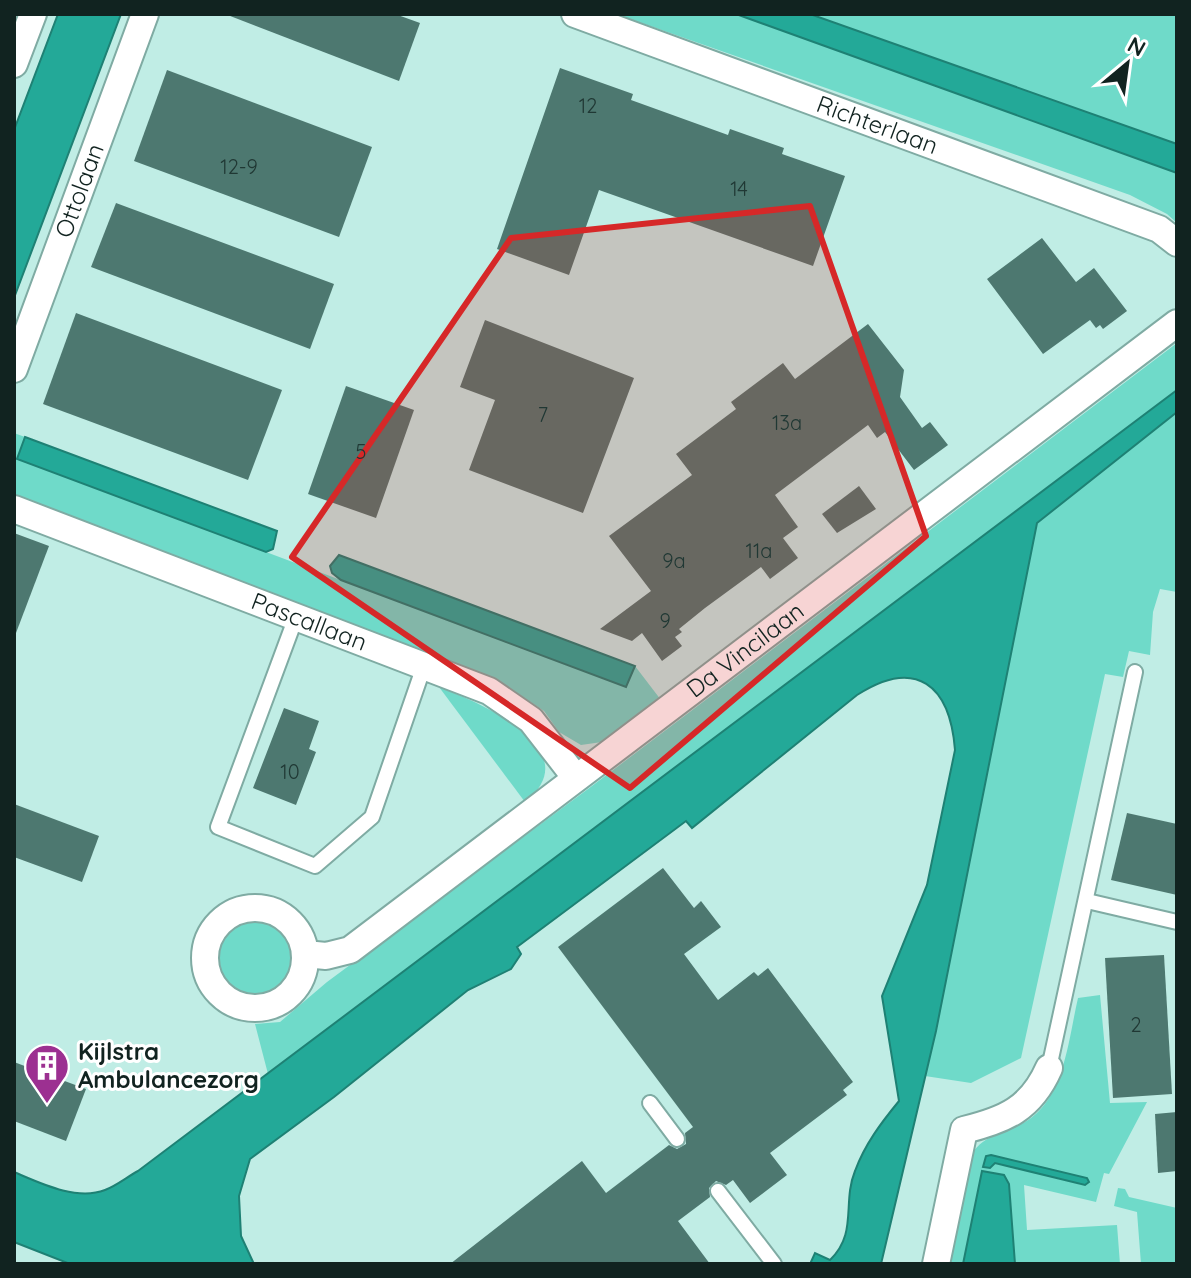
<svg xmlns="http://www.w3.org/2000/svg" width="1191" height="1278" viewBox="0 0 1191 1278" font-family="Quicksand,sans-serif">
  <style>
    .green { fill: #6fdac9; fill-rule: evenodd }
    .water { fill: #23a998; stroke: #1e8174; stroke-width: 2 }
    .building { fill: #4d7870 }
    .lines { fill: none; stroke-linecap: round; stroke-linejoin: round }
    .service-casing { stroke: #7faba3; stroke-width: 18 }
    .minor-casing { stroke: #7faba3; stroke-width: 30 }
    .path { stroke: #86aaa4; stroke-width: 5; stroke-dasharray: 8 4; stroke-linecap: butt }
    .service { stroke: #fff; stroke-width: 14 }
    .minor { stroke: #fff; stroke-width: 26 }
    .marked { fill: #d62828; fill-opacity: 0.2; stroke: #d62828; stroke-width: 6; stroke-linejoin: round }
    .labels { text-anchor: middle; stroke-width: 6; stroke-linejoin: round; paint-order: stroke }
    .number-label { font-size: 20px; fill: #203834 }
    .street-label { font-size: 24px; fill: #112320; stroke: #fff }
    .poi-label { font-size: 24px; font-weight: bold; fill: #112320; stroke: #fff; text-anchor: start }
  </style>
  <rect width="100%" height="100%" fill="#c0ede5"/>
  <g class="green">
    <polygon points="616,14 736,14 1177,173 1177,223 1167,214 1130,195"/>
    <polygon points="810,14 1177,14 1177,144"/>
    <polygon points="1177,343 1177,390 268,1074 255,1024 280,1022 327,982 588,789"/>
    <polygon points="1177,412 1177,592 1160,589 1153,612 1150,655 1129,651 1123,677 1105,674 1021,1058 971,1083 925,1076 1037,523"/>
    <polygon points="14,433 25,437 18,459 626,687 635,666 661,700 609,741 581,745 559,732 544,711 505,685 14,497"/>
    <path d="M439 687C478 702 591 749 525 802Z"/>
    <circle cx="255" cy="959" r="37"/>
    <path d="M1100 995 1110 1103 1147 1102 1109 1174 1104 1173 1096 1202 1024 1185 1027 1230 1117 1225 1120 1264H1015L1009 1184 983 1171 963 1264H947L970 1157C984 1131 1010 1134 1031 1118 1065 1093 1069 1036 1078 998ZM991 1155 1087 1178 1085 1185 995 1163 984 1166 986 1156Z"/>
    <polygon points="1118,1188 1125,1189 1129,1197 1177,1208 1177,1264 1141,1264 1137,1212 1114,1206"/>
  </g>
  <g class="water">
    <polygon points="58,14 121,14 14,298 14,130"/>
    <polygon points="736,14 810,14 1177,144 1177,173"/>
    <path d="M1177 390V412L1037 523 936 1031 881 1264H810L815 1253 830 1260C858 1233 842 1203 855 1171 865 1144 881 1123 899 1101L882 996 927 885 955 750C950 685 916 657 857 695L692 828 686 821 517 947 521 954 511 969 468 990 334 1097 250 1159 239 1196 241 1236 254 1264H70L14 1242V1172C40 1183 76 1201 105 1190 116 1186 127 1177 138 1171Z"/>
    <polygon points="25,437 277,531 273,549 266,552 17,459"/>
    <polygon points="339,555 635,666 626,687 341,580 332,573 330,566"/>
    <polygon points="991,1155 1087,1178 1089,1182 1085,1185 995,1163 990,1168 983,1167 986,1156"/>
    <polygon points="982,1171 1004,1175 1009,1184 1015,1264 963,1264"/>
  </g>
  <g class="building">
    <polygon points="225,14 395,14 420,23 399,81"/>
    <polygon points="560,68 633,94 631,100 728,135 730,129 784,148 782,154 845,176 813,266 599,190 569,275 497,249"/>
    <polygon points="167,70 372,147 339,237 134,161"/>
    <polygon points="116,203 334,284 310,349 91,267"/>
    <polygon points="1042,238 1076,282 1094,268 1127,311 1103,329 1100,325 1096,328 1090,320 1043,354 987,279"/>
    <polygon points="76,313 282,390 248,480 43,404"/>
    <polygon points="485,320 634,378 583,513 469,470 495,400 460,387"/>
    <polygon points="868,324 904,370 900,397 922,428 930,422 948,445 914,470 885,432 877,438 868,425 775,495 798,527 783,538 798,558 770,579 761,567 705,608 679,629 682,632 675,637 682,646 662,661 642,633 632,641 600,629 651,591 609,536 692,475 676,454 736,409 731,402 783,363 795,379"/>
    <polygon points="346,386 414,410 376,518 308,494"/>
    <polygon points="859,486 876,509 837,533 822,514"/>
    <polygon points="14,533 49,546 16,633 14,633"/>
    <polygon points="284,708 319,721 309,749 316,752 296,805 253,788"/>
    <polygon points="14,804 99,836 82,882 14,857"/>
    <polygon points="1127,813 1177,824 1177,895 1111,880"/>
    <polygon points="663,868 694,908 701,901 721,927 684,954 718,1000 754,972 758,976 768,968 853,1082 843,1090 847,1095 770,1153 787,1175 750,1203 733,1180 726,1185 716,1181 709,1188 710,1197 678,1221 710,1264 450,1264 582,1161 606,1193 669,1145 677,1149 686,1144 685,1133 693,1127 558,947"/>
    <polygon points="1164,955 1172,1094 1113,1098 1105,958"/>
    <polygon points="14,1062 86,1089 66,1141 14,1121"/>
    <polygon points="1177,1112 1177,1171 1158,1173 1155,1114"/>
  </g>
  <g class="lines">
    <g class="service-casing">
      <g id="service">
        <polyline points="296,617 218,827 315,866 372,817 424,666"/>
        <polyline points="1087,901 1177,922"/>
        <polyline points="1049,1068 1135,672"/>
        <polyline points="650,1103 677,1139"/>
        <polyline points="718,1191 774,1264"/>
      </g>
    </g>
    <g class="minor-casing">
      <g id="minor">
        <path id="s1" d="M575 14 1159 229 1177 243"/>
        <polyline points="14,64 33,14"/>
        <path id="s2" d="M14 369 145 14"/>
        <path id="s3" d="M14 509 489 691 531 720 576 778"/>
        <circle cx="255" cy="958" r="50"/>
        <path id="s4" d="M305 954 326 956 350 950 1177 323"/>
        <path d="M936 1264 964 1130C1005 1120 1031 1109 1049 1068"/>
      </g>
    </g>
    <polyline class="path" points="14,1264 15,1264"/>
    <use href="#service" class="service"/>
    <use href="#minor" class="minor"/>
  </g>
  <path class="marked" d="M810 206 926 536 630 788 292 557 511 238Z"/>
  <defs>
    <g id="building-pin" transform="scale(2.3)"><path d="M0 17L-7.5 6A9.5 9.5 0 1 1 7.5 6Z" fill="#9c3091" stroke="#fff"/><path d="M-4-6H4V6H1V3H-1V6H-4ZM-2.5-4.3h1.7v1.8h-1.7ZM.8-4.3h1.7v1.8H.8ZM-2.5-1h1.7V.8h-1.7ZM.8-1h1.7V.8H.8Z" fill="#fff"/></g>
  </defs>
  <g fill-rule="evenodd">
    <use href="#building-pin" x="47" y="1066"/>
  </g>
  <g class="labels">
    <g class="number-label">
      <text x="588" y="113">12</text>
      <text x="239" y="174">12-9</text>
      <text x="739" y="196">14</text>
      <text x="543" y="422">7</text>
      <text x="787" y="430">13a</text>
      <text x="361" y="459">5</text>
      <text x="759" y="558">11a</text>
      <text x="674" y="568">9a</text>
      <text x="665" y="628">9</text>
      <text x="290" y="779">10</text>
      <text x="1136" y="1032">2</text>
    </g>
    <g class="street-label">
      <text dy="8" stroke="none"><textPath href="#s1" startOffset="322">Richterlaan</textPath></text>
      <text dy="8" stroke="none"><textPath href="#s2" startOffset="190">Ottolaan</textPath></text>
      <text dy="8" stroke="none"><textPath href="#s3" startOffset="316">Pascallaan</textPath></text>
      <text dy="8" stroke="none"><textPath href="#s4" startOffset="542">Da Vincilaan</textPath></text>
    </g>
    <g class="poi-label">
      <text x="78" y="1060">Kijlstra<tspan x="78" dy="28">Ambulancezorg</tspan></text>
    </g>
  </g>
  <rect width="1191" height="1278" fill="none" stroke="#112320" stroke-width="32"/>
  <g transform="translate(1127 64) rotate(29)" stroke="#ffffff" stroke-width="6" paint-order="stroke">
  <path d="M0-6L14 30L0 20L-14 30Z" fill="#112320"/>
  <text y="-12" font-size="22" font-weight="bold" text-anchor="middle" fill="#112320">N</text>
  </g>
</svg>
